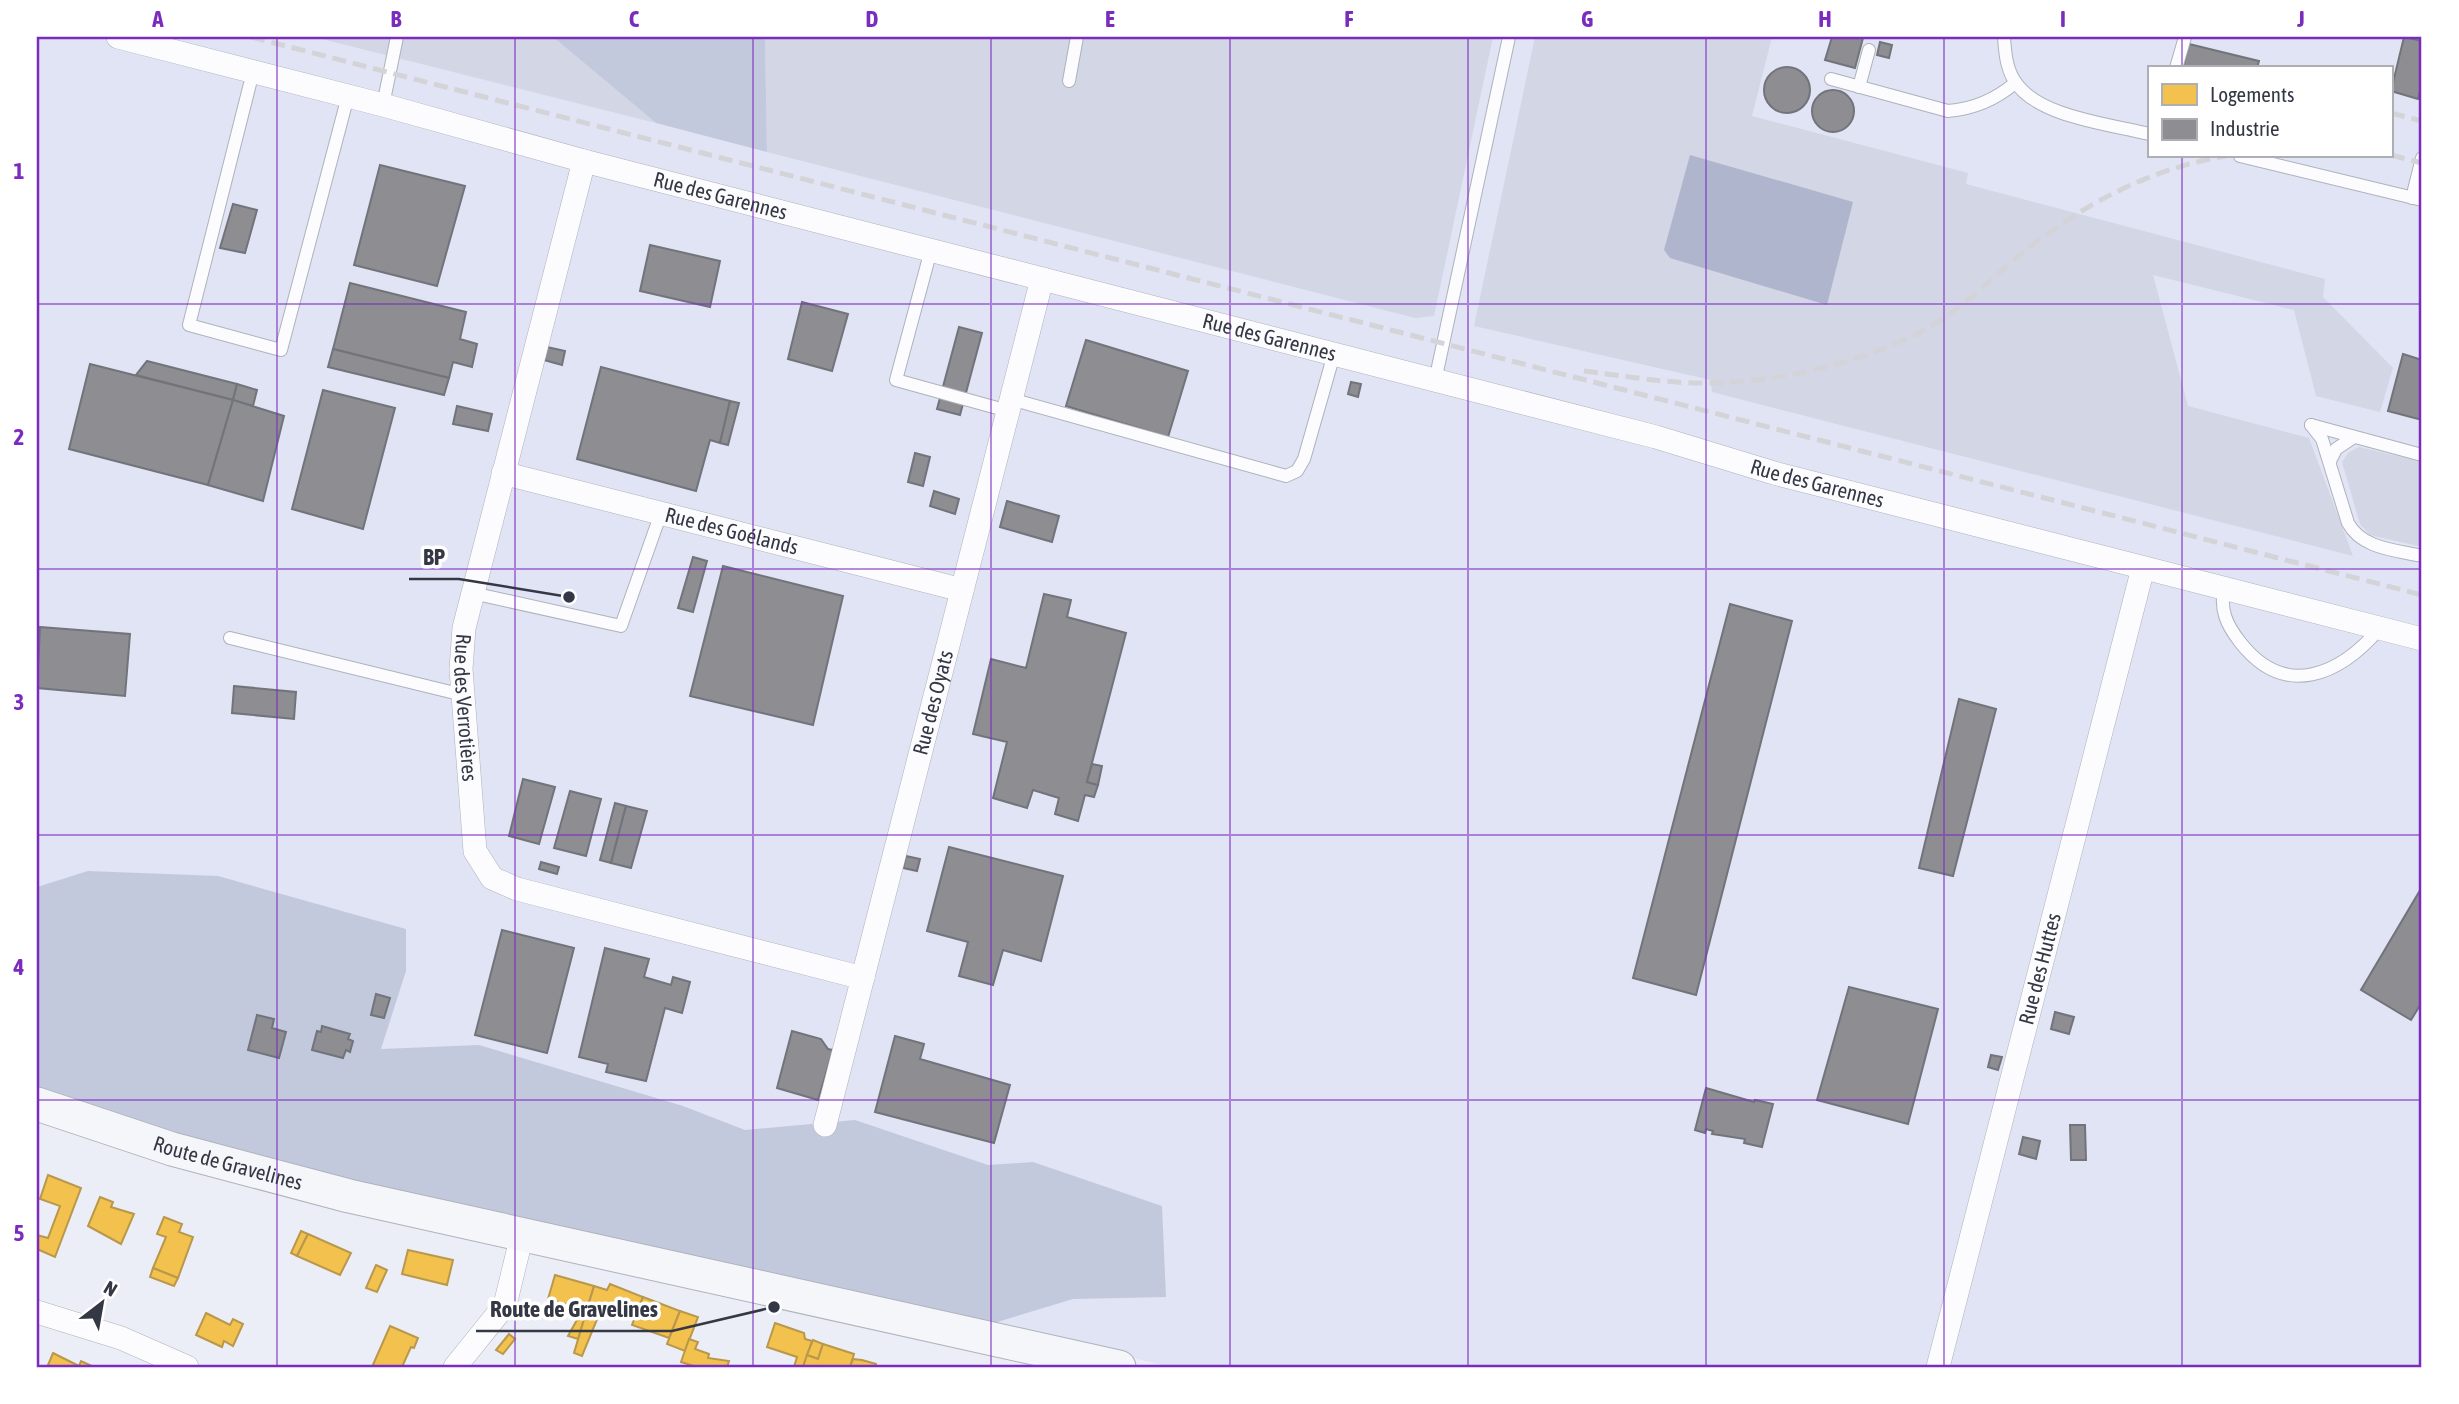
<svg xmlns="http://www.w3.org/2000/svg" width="2459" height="1404" viewBox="0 0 2459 1404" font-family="'Asap Condensed',sans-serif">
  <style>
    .built { fill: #e0e4f4; fill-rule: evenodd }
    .green { fill: #d2d6e5 }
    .forest { fill: #c3c9dd }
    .water { fill: #afb5cc }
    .homes { fill: #f2c14e; stroke: #b9984b; stroke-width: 2 }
    .industry { fill: #8d8d92; stroke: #72747b; stroke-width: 2 }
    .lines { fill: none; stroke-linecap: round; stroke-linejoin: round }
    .service-casing { stroke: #aeb2bb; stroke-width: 14 }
    .minor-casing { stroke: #aeb2bb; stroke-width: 24 }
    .secondary-casing { stroke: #aeb2bb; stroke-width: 35 }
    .service { stroke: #fcfcfe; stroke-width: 12 }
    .minor { stroke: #fcfcfe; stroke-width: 23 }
    .secondary { stroke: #f5f6fa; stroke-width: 33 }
    .rail { stroke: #d4d4d8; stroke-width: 5; stroke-dasharray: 14 7; stroke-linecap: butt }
    .grid { fill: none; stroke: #7b2cbf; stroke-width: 2; stroke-opacity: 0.55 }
    .labels { text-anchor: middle; stroke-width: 7; stroke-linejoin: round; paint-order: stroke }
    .street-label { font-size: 21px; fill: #343844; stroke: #fff }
    .leader { fill: none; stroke: #343844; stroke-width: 2.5 }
    .callout-dot { fill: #343844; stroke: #fff; stroke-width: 2.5 }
    .callout-label { font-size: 23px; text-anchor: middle; font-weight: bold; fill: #343844; stroke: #fff; stroke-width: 7; stroke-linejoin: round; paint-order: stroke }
    .neatline { fill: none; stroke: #7b2cbf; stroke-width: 2.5 }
    .grid-label { font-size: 23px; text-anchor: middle; font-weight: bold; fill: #7b2cbf }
  </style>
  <rect width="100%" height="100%" fill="#ebeef7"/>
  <path class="built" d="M37 37H2422V1367H1170L589 1224 37 1058ZM2149 68H2391V156H2149Z"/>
  <g class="green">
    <polygon points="314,37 553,37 656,123"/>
    <polygon points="765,37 1493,37 1434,316 1415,318 767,152"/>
    <polygon points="1535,37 1772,37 1752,116 1968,173 1966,184 2325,279 2323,297 2393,368 2380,412 2316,396 2294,310 2153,275 2188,406 2309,438 2353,556 1712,392 1711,380 1474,326"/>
    <polygon points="2359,447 2422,462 2422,547 2370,535 2360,524 2342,462 2348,453"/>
  </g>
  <g class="forest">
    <polygon points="553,37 765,37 767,152 656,123"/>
    <polygon points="88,871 218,876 406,929 406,971 381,1049 479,1045 683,1106 745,1130 855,1120 988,1165 1033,1162 1162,1206 1166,1297 1073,1299 984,1326 307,1174 37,1090 37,887"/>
  </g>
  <polygon class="water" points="1690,155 1853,202 1827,305 1670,258 1664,250"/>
  <g class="homes">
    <polygon points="48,1175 81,1188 55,1257 37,1249 37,1235 48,1238 60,1206 40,1199"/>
    <polygon points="100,1197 113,1202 111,1207 134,1214 121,1244 88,1226"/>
    <polygon points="164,1217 182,1224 179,1232 193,1237 178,1278 153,1268 166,1237 157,1234"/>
    <polygon points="301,1231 308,1234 297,1256 291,1253"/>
    <polygon points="308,1234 351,1253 340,1275 297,1256"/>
    <polygon points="408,1250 453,1260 447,1285 402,1274"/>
    <polygon points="376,1265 387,1270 377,1292 366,1288"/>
    <polygon points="153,1268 178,1278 174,1286 150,1277"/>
    <polygon points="555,1275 594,1286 578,1339 568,1336 583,1309 548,1299"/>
    <polygon points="610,1284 643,1297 636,1317 614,1309 611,1316 600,1312 582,1356 574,1353 594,1286 607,1290"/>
    <polygon points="643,1297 680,1311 669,1338 632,1325"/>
    <polygon points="680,1311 698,1317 685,1351 667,1344"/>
    <polygon points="206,1313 230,1325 233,1319 243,1324 233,1346 224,1341 222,1347 196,1335"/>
    <polygon points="775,1323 804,1333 805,1339 812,1341 803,1367 794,1367 797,1357 767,1347"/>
    <polygon points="390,1326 418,1338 414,1348 411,1347 402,1367 372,1367"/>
    <polygon points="509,1334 515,1339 503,1354 496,1350"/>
    <polygon points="689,1339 698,1342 695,1349 709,1354 708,1358 729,1361 727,1367 697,1367 681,1362"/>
    <polygon points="813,1340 823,1344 818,1359 807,1355"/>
    <polygon points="823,1344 854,1354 850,1367 803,1367 807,1355 818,1359"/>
    <polygon points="53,1353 79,1366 81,1361 94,1367 53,1367 48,1365"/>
    <polygon points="853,1359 862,1360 876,1364 875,1367 850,1367"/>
  </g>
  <g class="industry">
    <polygon points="1832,37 1863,38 1855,68 1825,60"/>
    <polygon points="2404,37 2422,41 2422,83 2418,99 2391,91"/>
    <polygon points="1880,42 1892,45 1889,58 1877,55"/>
    <polygon points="2189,44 2259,61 2257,68 2183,68"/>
    <circle cx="1787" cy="90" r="23"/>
    <circle cx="1833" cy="111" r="21"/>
    <polygon points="380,165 465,186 437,286 354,265"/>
    <polygon points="233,204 257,210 245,253 220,248"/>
    <polygon points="650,245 720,261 710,307 640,291"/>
    <polygon points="350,283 466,312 460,339 477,344 472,367 453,362 449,378 333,349"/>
    <polygon points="802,302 848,314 832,371 788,359"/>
    <polygon points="959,327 982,333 960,415 937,409"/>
    <polygon points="1086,340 1188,371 1168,437 1066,406"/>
    <polygon points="547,347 565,351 562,365 544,360"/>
    <polygon points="333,349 449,378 444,395 328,367"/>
    <polygon points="2403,354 2422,360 2422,420 2388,411"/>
    <polygon points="147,361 237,384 233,400 136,375"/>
    <polygon points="90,364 233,400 208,485 69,449"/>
    <polygon points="601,367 730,401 720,443 710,440 696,491 577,459"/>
    <polygon points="1351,382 1361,384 1358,397 1348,394"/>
    <polygon points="237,384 257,390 253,406 233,400"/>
    <polygon points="323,390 395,408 363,529 292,509"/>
    <polygon points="233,400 284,416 263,501 208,485"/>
    <polygon points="730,401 739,403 728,445 720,443"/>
    <polygon points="457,406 492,414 488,431 453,424"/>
    <polygon points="915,453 930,457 923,486 908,482"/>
    <polygon points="934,491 959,499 955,514 930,506"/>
    <polygon points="1007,501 1059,516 1052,542 1000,527"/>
    <polygon points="693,557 707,561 693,612 678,608"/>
    <polygon points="723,566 843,596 813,725 690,696"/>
    <polygon points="1044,594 1071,600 1067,617 1126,633 1087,782 1098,785 1094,797 1085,795 1078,821 1055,814 1059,798 1033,790 1027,808 993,798 1007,742 973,734 991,659 1026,668"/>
    <polygon points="1730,604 1792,621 1696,995 1633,978"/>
    <polygon points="40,627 130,634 125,696 37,688"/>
    <polygon points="234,686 296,692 294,719 232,713"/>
    <polygon points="1959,699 1996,709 1953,876 1919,868"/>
    <polygon points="1092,764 1102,766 1098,785 1087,782"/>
    <polygon points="523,779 555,787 539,844 509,836"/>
    <polygon points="570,791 601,799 586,856 554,848"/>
    <polygon points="615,803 626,806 611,863 600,860"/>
    <polygon points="626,806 647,811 631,868 611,863"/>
    <polygon points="949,847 1063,876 1041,961 1003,950 993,985 959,976 968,942 927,931"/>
    <polygon points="906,856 920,859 917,871 903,868"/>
    <polygon points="541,862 559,867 557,874 539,869"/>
    <polygon points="2422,887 2422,1002 2411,1020 2361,990"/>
    <polygon points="502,930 574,948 547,1053 475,1035"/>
    <polygon points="605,948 649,959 644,977 671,985 673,977 690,982 682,1013 665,1008 646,1081 606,1072 608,1064 579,1057"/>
    <polygon points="1849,987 1938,1009 1908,1124 1817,1100"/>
    <polygon points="376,994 390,998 384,1018 371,1015"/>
    <polygon points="2055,1012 2074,1017 2069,1034 2051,1029"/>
    <polygon points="257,1015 274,1019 272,1028 286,1032 279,1058 248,1050"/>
    <polygon points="322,1026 350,1034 348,1039 353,1041 350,1052 346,1050 343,1058 312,1050 317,1031 321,1032"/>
    <polygon points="792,1031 821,1039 828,1049 833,1050 818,1100 777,1088"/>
    <polygon points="895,1036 924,1044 920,1059 1010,1085 994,1143 875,1112"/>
    <polygon points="1991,1055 2002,1057 1998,1070 1988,1067"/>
    <polygon points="1706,1088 1754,1102 1755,1100 1773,1104 1762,1147 1744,1143 1745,1139 1712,1134 1713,1131 1706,1129 1705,1133 1695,1130"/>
    <polygon points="2070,1125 2085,1125 2086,1160 2071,1160"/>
    <polygon points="2023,1137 2040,1141 2036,1159 2019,1154"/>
  </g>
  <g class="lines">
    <g class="service-casing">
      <g id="service">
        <path d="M2004 37C2005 51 2006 67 2014 80 2036 117 2110 124 2149 134"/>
        <polyline points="2176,68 2185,37"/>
        <polyline points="253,72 189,325 281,350 348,96"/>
        <path d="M1831 79 1948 111C1974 109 1995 100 2015 83"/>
        <polyline points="1069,81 1077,37"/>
        <polyline points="1859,87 1869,50"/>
        <polyline points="383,105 397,37"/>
        <polyline points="2240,156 2422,200"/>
        <polyline points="2412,198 2422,158"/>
        <polyline points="931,250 896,380 1008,411"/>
        <polyline points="1435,381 1509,37"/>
        <polyline points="1011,399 1286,476 1297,471 1304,459 1334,354"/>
        <path d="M2311 425 2322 439 2348 523C2362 549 2396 550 2422 556"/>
        <polyline points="2311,425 2422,455"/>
        <polyline points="2330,461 2336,449 2354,437"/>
        <path d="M2224 588C2220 610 2226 624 2240 642 2285 700 2340 675 2380 628"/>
        <polyline points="472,593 621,626 661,513"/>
        <polyline points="230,638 463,695"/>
      </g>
    </g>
    <g class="minor-casing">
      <g id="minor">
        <path id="s1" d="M118 37 383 105 584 161 1656 437 1774 473 2422 639"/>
        <path id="s2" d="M584 161 464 628 461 669 475 851 492 878 517 889 863 978"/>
        <path id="s3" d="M503 473 962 590"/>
        <path id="s4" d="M825 1125 1042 279"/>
        <polyline points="37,1312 121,1338 187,1367"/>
        <polyline points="455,1367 505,1305 522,1235"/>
        <path id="s5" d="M1938 1367 2143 568"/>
      </g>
    </g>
    <g class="secondary-casing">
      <g id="secondary">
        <path id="s6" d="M37 1104 172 1149 349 1196 1119 1367"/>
      </g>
    </g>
    <use href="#service" class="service"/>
    <use href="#minor" class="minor"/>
    <use href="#secondary" class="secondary"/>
    <g class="rail">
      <polyline points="251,37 2422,595"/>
      <polyline points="2391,113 2422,121"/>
      <polyline points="2391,155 2422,163"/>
      <path d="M1584 371C1625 376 1669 384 1711 383 1785 382 1881 359 1944 318 1979 294 2008 262 2043 237 2097 197 2159 167 2226 156"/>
    </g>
  </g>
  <path class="grid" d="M277 37V1367M515 37V1367M753 37V1367M991 37V1367M1230 37V1367M1468 37V1367M1706 37V1367M1944 37V1367M2182 37V68M2182 156V1367M37 304H2422M37 569H2422M37 835H2422M37 1100H2422"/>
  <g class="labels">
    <g class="street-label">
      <text dy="7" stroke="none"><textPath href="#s1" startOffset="623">Rue des Garennes</textPath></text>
      <text dy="7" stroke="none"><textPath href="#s1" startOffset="1190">Rue des Garennes</textPath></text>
      <text dy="7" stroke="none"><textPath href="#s1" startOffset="1757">Rue des Garennes</textPath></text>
      <text dy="7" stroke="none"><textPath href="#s3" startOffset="236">Rue des Goélands</textPath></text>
      <text dy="7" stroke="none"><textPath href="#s4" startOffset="436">Rue des Oyats</textPath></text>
      <text dy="7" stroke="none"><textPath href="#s2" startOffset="562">Rue des Verrotières</textPath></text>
      <text dy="7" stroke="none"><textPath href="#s5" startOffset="411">Rue des Huttes</textPath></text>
      <text dy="7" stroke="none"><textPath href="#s6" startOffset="200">Route de Gravelines</textPath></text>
    </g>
  </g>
  <path class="leader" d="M569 597L459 579H409M774 1307L672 1331H476"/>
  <g class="callout-dot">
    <circle cx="569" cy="597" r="7"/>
    <circle cx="774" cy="1307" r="7"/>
  </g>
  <g class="callout-label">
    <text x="434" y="565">BP</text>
    <text x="574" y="1317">Route de Gravelines</text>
  </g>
  <rect width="2459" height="1404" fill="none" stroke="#ffffff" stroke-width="77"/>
  <rect x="2148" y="66" width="245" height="91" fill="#ffffff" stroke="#aeafb4" stroke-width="2"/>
  <rect x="2162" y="84" width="35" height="21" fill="#f2c14e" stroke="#aeafb4" stroke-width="2"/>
  <text x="2210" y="102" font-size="21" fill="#343844">Logements</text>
  <rect x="2162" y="119" width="35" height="21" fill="#8d8d92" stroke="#aeafb4" stroke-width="2"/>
  <text x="2210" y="136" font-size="21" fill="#343844">Industrie</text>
  <g transform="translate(102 1303) rotate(31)" stroke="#ffffff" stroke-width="5" paint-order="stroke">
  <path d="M0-5L12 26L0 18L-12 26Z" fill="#343844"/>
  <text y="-10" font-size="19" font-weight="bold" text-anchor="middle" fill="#343844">N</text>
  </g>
  <rect x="38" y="38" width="2382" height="1328" class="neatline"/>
  <g class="grid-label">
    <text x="158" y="27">A</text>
    <text x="396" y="27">B</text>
    <text x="634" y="27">C</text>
    <text x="872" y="27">D</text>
    <text x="1110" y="27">E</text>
    <text x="1349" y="27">F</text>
    <text x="1587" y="27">G</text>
    <text x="1825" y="27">H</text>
    <text x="2063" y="27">I</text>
    <text x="2301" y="27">J</text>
    <text x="19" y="179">1</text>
    <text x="19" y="445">2</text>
    <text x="19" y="710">3</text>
    <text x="19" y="975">4</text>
    <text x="19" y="1241">5</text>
  </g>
</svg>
